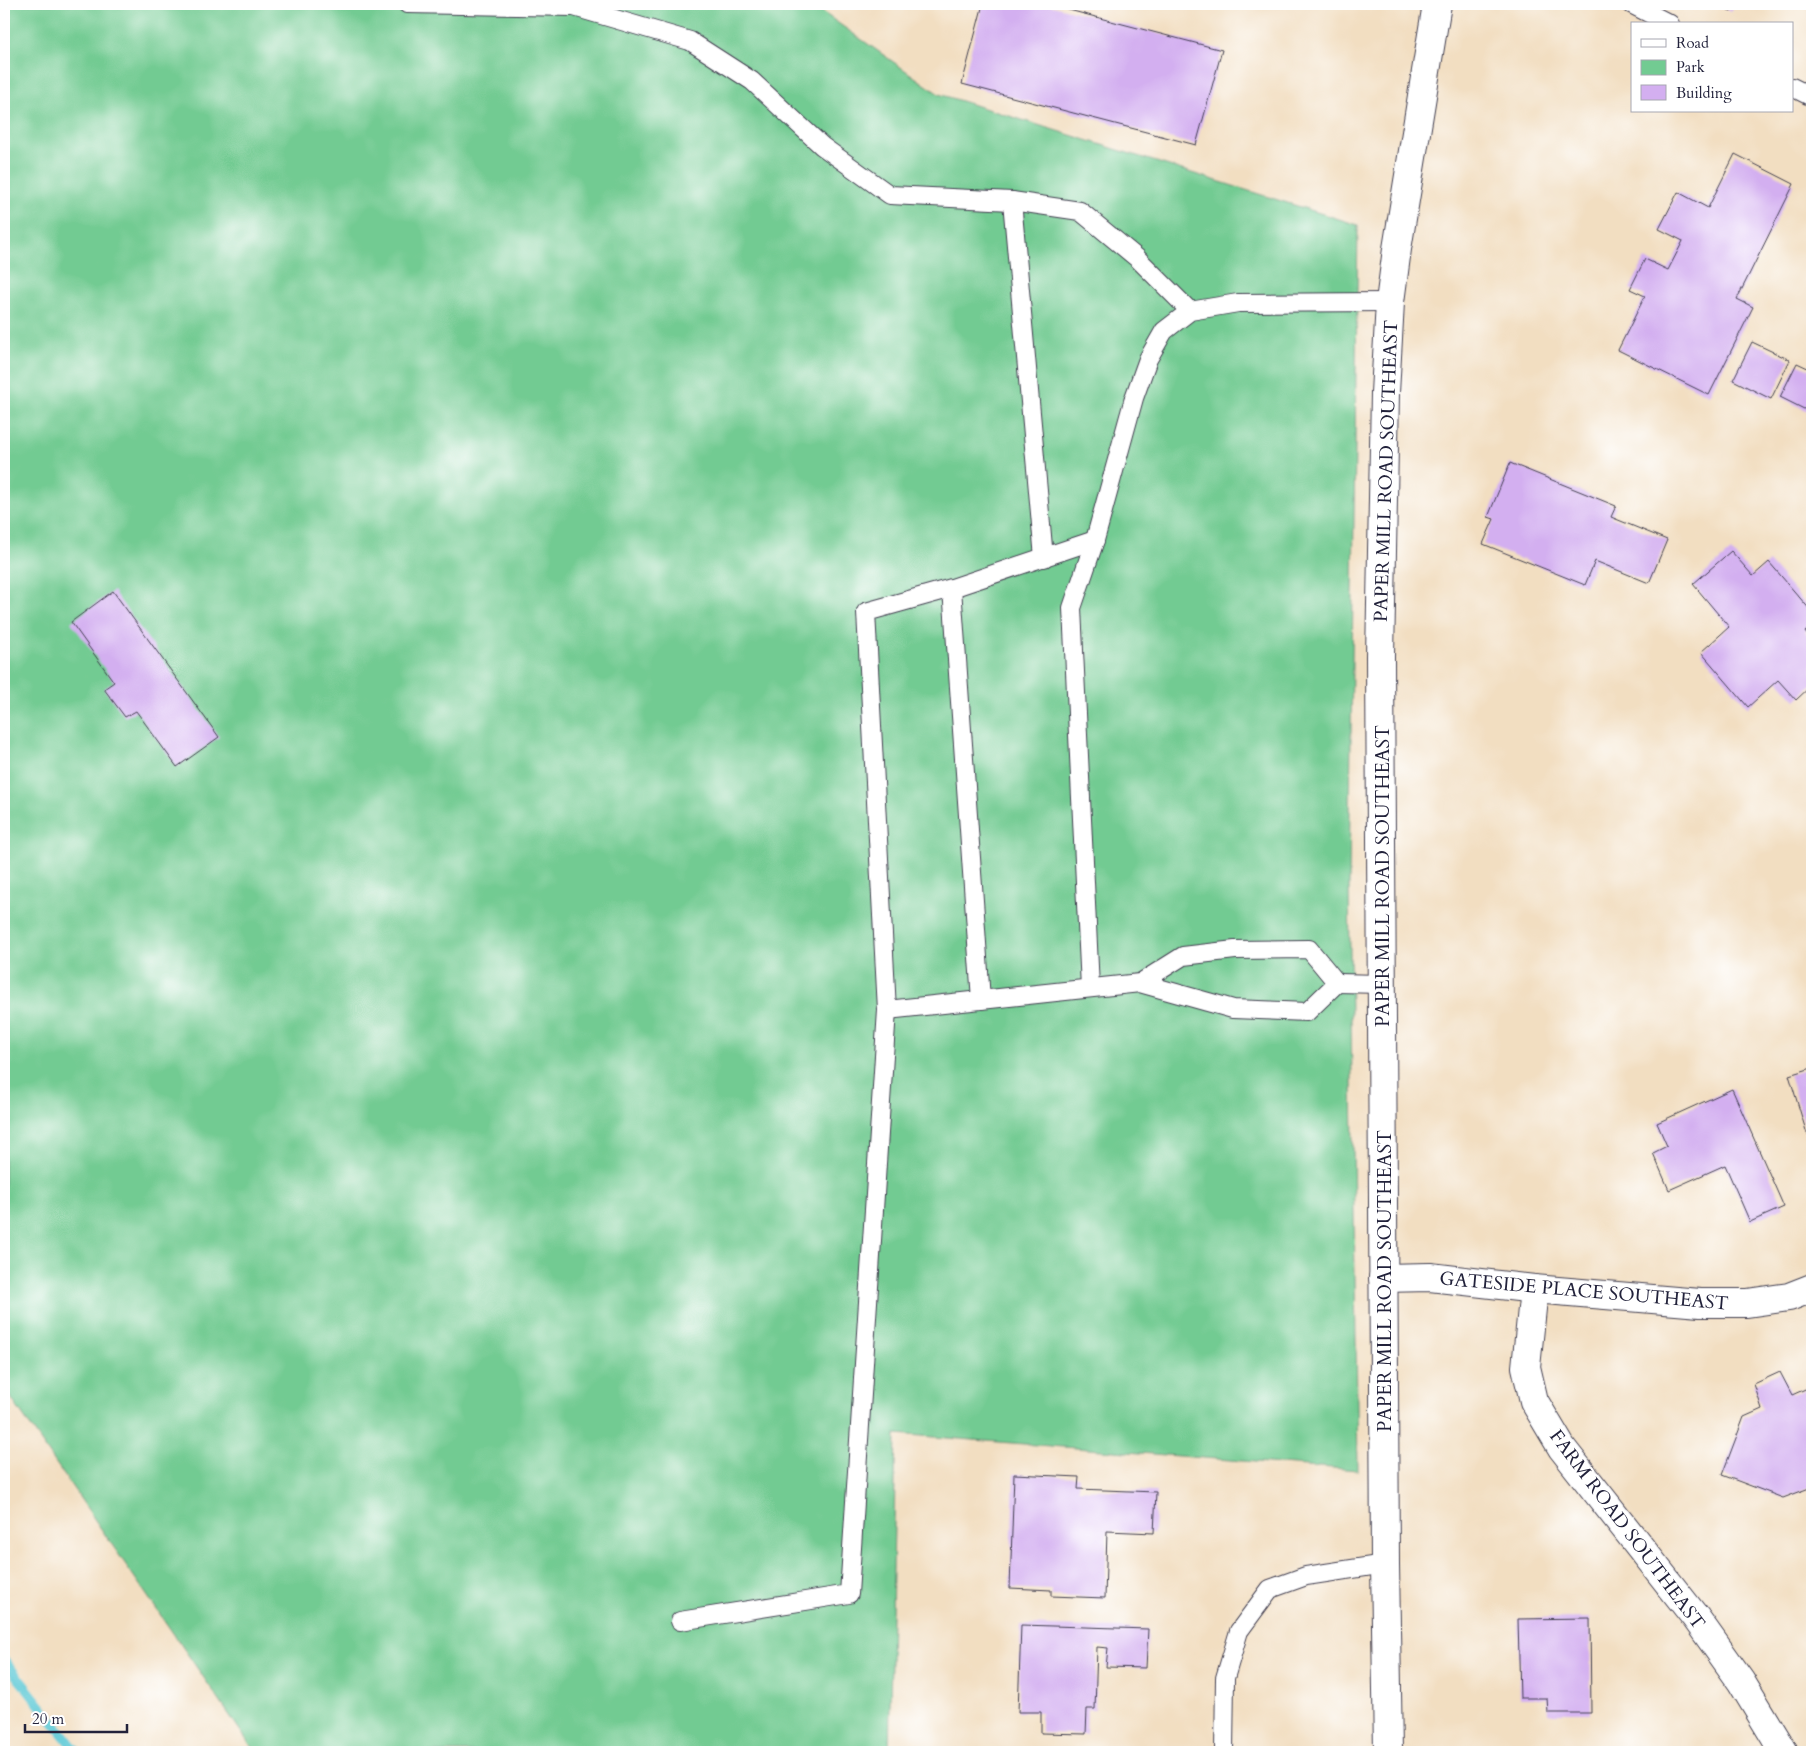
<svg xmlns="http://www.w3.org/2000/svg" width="1816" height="1756" viewBox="0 0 1816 1756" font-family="Cardo,serif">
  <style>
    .green { fill: #72cb92; stroke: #4a7666 }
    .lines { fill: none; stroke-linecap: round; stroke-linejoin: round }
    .stream { stroke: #5dc9d5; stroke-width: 10 }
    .building { fill: #d3aff0 }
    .lane-casing { stroke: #413e4f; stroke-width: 20 }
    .street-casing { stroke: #413e4f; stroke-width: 30 }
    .secondary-casing { stroke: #413e4f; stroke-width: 30 }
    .lane { stroke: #fff; stroke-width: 18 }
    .street { stroke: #fff; stroke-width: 28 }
    .secondary { stroke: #fff; stroke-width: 28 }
    .labels { text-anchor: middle; stroke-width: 4; stroke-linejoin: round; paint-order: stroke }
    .street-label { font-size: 19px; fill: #22223b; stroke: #fff }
  </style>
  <rect width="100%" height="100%" fill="#fff"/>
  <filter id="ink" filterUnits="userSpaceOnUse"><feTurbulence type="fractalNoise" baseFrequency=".02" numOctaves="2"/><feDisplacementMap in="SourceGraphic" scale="10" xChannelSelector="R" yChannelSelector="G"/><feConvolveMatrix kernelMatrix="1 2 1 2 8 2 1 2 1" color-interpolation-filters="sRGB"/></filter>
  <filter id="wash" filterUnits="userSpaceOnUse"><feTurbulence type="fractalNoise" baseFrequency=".0096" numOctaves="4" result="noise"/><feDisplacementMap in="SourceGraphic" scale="20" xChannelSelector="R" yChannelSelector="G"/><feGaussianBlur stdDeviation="1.12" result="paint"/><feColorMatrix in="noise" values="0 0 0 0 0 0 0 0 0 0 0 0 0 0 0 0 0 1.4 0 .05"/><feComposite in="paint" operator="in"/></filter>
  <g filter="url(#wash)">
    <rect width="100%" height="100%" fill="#f2dec1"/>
    <polygon class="green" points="4,4 811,4 939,94 1358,225 1349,885 1358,1470 896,1434 889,1752 255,1752 4,1388"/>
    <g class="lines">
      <polyline class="stream" points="4,1660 77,1752"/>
    </g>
    <g id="blocks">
      <g class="building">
        <polygon points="983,4 1046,4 1222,50 1196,145 962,84"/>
        <polygon points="1715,4 1735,4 1731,12"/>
        <polygon points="1735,154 1794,184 1737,299 1753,307 1709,395 1618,350 1645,296 1630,289 1645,259 1668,270 1683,241 1659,229 1678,192 1708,208"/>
        <polygon points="1752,342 1790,360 1771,399 1733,380"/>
        <polygon points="1797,363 1812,370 1812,413 1780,397"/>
        <polygon points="1510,463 1616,506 1611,517 1667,540 1649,583 1595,561 1585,585 1483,544 1494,519 1488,517"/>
        <polygon points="1731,551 1753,576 1769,562 1812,612 1812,625 1805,632 1812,641 1812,685 1796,700 1778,680 1748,707 1701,652 1729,627 1693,584"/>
        <polygon points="113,591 219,737 177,767 136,711 125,717 104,689 114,682 71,622"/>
        <polygon points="1812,1068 1812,1133 1807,1134 1789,1075"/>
        <polygon points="1732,1089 1784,1207 1750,1222 1725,1165 1669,1190 1653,1153 1667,1146 1657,1123"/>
        <polygon points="1780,1372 1792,1395 1812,1386 1812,1487 1783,1498 1722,1475 1744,1417 1762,1409 1754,1384"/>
        <polygon points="1014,1474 1079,1477 1078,1489 1156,1492 1154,1533 1107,1531 1105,1598 1051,1596 1051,1590 1010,1588"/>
        <polygon points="1590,1618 1591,1713 1548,1713 1547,1698 1520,1698 1518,1619"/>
        <polygon points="1021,1625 1148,1629 1146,1668 1106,1667 1108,1648 1097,1647 1095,1709 1087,1709 1086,1734 1041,1733 1041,1712 1018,1712"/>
      </g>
    </g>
  </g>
  <g filter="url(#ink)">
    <use href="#blocks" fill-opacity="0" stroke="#413e4f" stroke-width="1"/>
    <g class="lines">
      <g class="lane-casing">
        <g id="lane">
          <polyline points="407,4 574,7 690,41 752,81 822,146 890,195 1012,201 1080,211 1137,258 1190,311"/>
          <polyline points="1631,4 1670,24"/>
          <polyline points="1792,87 1812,97"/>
          <polyline points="1012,201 1044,558"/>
          <polyline points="1095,540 952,588 866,612 887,1010 1140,983 1233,1009 1307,1012 1337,983 1309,949 1235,950 1183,956 1140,983"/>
          <polyline points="952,588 981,1000"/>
          <polyline points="1337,983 1382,984"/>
          <polyline points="1090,988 1072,608 1095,540 1134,398 1148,359 1164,331 1190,311 1238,303 1390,302"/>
          <polyline points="680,1621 849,1594 887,1010"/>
          <polyline points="1224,1752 1225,1678 1239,1631 1270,1589 1306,1576 1385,1564"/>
        </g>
      </g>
      <g class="street-casing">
        <g id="street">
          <polyline points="1383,1278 1430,1277 1534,1289 1700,1303 1747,1303 1789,1297 1812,1288"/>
          <polyline points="1534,1289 1526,1367 1534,1401 1562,1448 1696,1618 1741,1681 1784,1752"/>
        </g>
      </g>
      <g class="secondary-casing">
        <polyline id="secondary" points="1388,1752 1385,1564 1380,657 1385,393 1390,302 1397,249 1437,4"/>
      </g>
      <use href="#lane" class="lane"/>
      <use href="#street" class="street"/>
      <use href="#secondary" class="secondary"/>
    </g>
  </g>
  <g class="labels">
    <g class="street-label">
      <text transform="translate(1385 471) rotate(-88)" y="7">PAPER MILL ROAD SOUTHEAST</text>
      <text transform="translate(1382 876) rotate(-90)" y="7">PAPER MILL ROAD SOUTHEAST</text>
      <text transform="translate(1384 1281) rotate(-90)" y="7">PAPER MILL ROAD SOUTHEAST</text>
      <text transform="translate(1584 1290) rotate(5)" y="7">GATESIDE PLACE SOUTHEAST</text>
      <text transform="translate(1628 1529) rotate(53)" y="7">FARM ROAD SOUTHEAST</text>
    </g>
  </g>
  <rect width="1816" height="1756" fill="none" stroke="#fff" stroke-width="20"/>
  <rect x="1631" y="22" width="162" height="90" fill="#ffffff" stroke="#a7a7b1"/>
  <rect x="1641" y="39" width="25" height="8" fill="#ffffff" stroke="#a7a7b1"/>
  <text x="1676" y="48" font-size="15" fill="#22223b">Road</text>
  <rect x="1641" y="60" width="25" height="15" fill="#72cb92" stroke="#a7a7b1"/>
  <text x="1676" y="72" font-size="15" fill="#22223b">Park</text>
  <rect x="1641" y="85" width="25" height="15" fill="#d3aff0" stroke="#a7a7b1"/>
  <text x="1676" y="98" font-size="15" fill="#22223b">Building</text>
  <path d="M25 1724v8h102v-8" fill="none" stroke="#22223b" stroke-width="2.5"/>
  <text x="32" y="1724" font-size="15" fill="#22223b" stroke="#ffffff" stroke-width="4" paint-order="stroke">20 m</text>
</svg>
